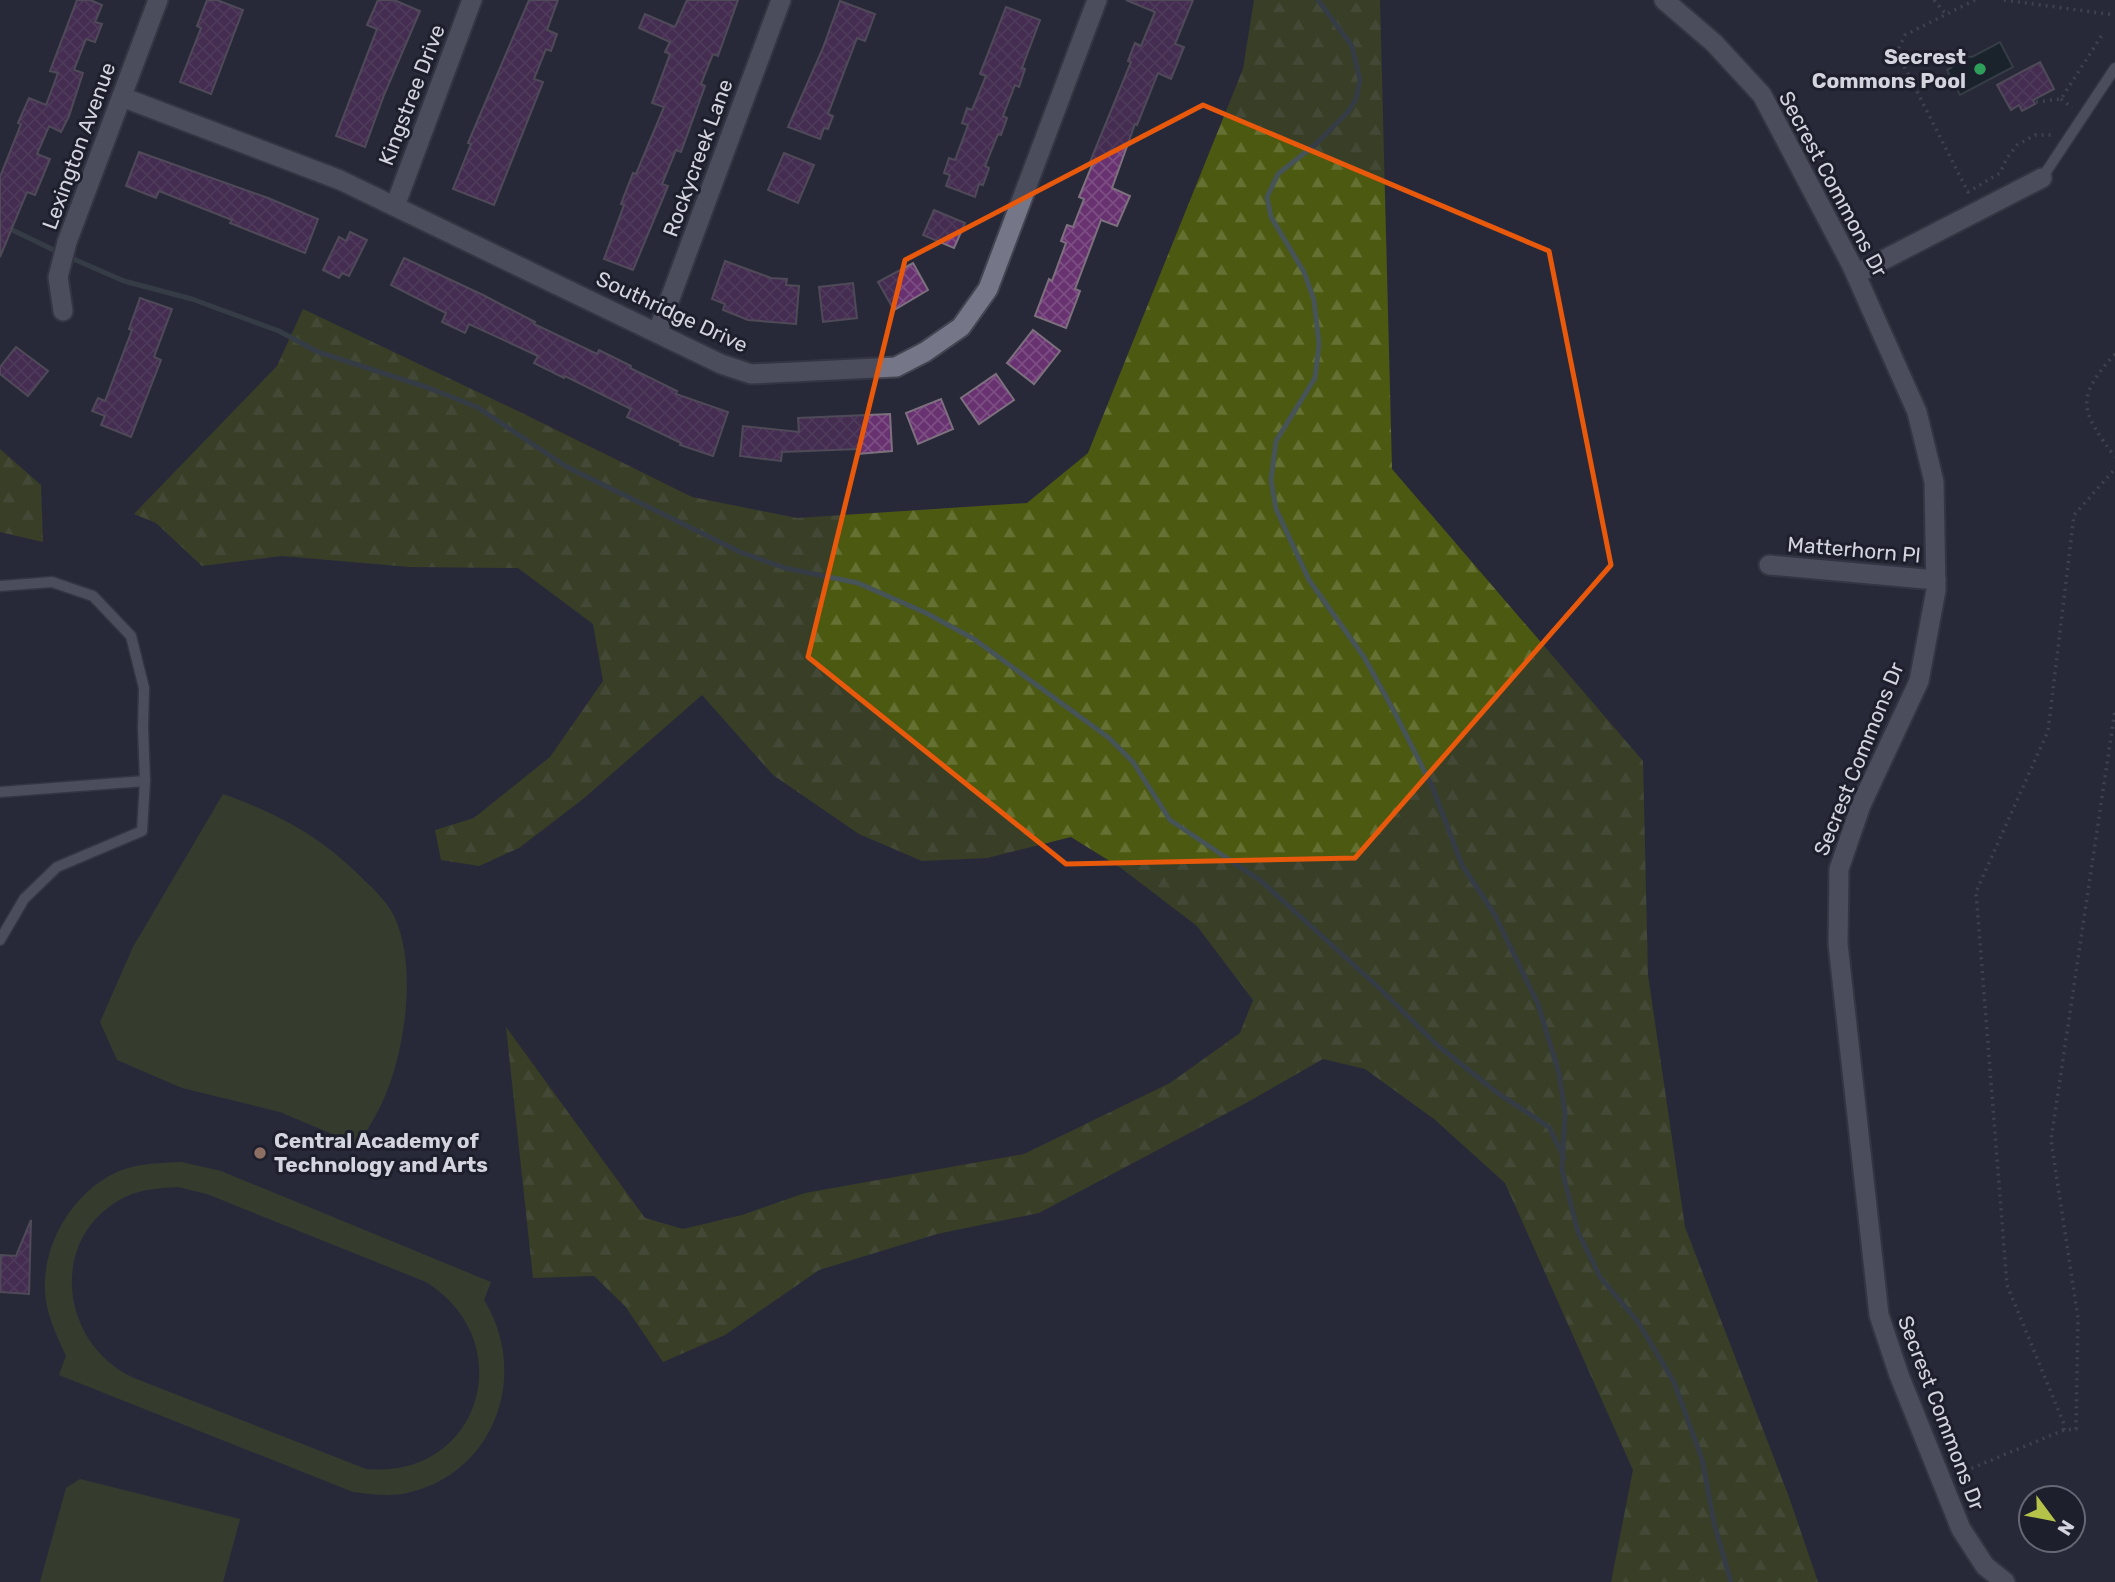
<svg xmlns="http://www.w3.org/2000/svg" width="2115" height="1582" viewBox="0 0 2115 1582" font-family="Rubik,sans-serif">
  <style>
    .forest { fill: url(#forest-firs) }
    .garden { fill: #475221; fill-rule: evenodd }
    .water { fill: #0a1c1d; stroke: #465357; stroke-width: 2 }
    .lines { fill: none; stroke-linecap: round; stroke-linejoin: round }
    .stream { stroke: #465357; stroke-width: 5 }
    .building { fill: url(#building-cross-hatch); stroke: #7e717f; stroke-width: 2 }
    .lane-casing { stroke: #434451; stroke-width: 13 }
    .street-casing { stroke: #434451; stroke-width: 23 }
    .path { stroke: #5c5d6b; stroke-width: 3.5; stroke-dasharray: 2 5; stroke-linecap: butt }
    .lane { stroke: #757688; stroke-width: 10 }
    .street { stroke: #757688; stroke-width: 19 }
    .marked { fill: none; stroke: #e8590c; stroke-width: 5; stroke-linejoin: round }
    .leisure-dot { fill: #2e9e5b; stroke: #1e1f2d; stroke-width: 2.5 }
    .education-dot { fill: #8d6e63; stroke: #1e1f2d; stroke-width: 2.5 }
    .labels { text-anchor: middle; stroke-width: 6; stroke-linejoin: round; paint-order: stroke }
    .poi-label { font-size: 21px; font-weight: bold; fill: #d3d4de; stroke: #1e1f2d; text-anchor: end }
    .street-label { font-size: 21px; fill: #d3d4de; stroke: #1e1f2d }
  </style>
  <defs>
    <pattern id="forest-firs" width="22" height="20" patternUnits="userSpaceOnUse" patternTransform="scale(1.75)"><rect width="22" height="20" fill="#4c5911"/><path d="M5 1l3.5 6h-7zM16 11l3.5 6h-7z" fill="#657033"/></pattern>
    <pattern id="building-cross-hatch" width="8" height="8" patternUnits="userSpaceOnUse" patternTransform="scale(1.75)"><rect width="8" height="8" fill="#683170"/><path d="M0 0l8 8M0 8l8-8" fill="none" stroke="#7d4e84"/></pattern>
  </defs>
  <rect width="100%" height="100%" fill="#282938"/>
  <g class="forest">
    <polygon points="1254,0 1380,0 1392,469 1643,761 1648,975 1685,1227 1789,1497 1818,1582 1611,1582 1633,1470 1505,1183 1434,1119 1365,1069 1323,1059 1246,1103 1039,1213 937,1234 819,1270 725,1335 663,1362 625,1306 594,1276 533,1278 506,1027 645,1218 683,1229 742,1215 805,1193 1024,1154 1170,1083 1240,1033 1253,1000 1197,926 1121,868 1071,837 987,858 922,861 859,834 773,775 702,695 583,799 519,848 479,866 441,860 435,830 474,818 550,757 603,681 593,624 518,568 410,567 282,556 202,566 156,523 134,514 277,366 303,309 520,412 692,497 797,518 1027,503 1088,453 1243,69"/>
    <polygon points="0,449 41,485 43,542 0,532"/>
  </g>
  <g class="garden">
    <path d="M223 794C280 814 325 839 367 883 377 892 388 904 394 916 418 966 405 1054 382 1103 375 1118 366 1131 358 1145L280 1112 182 1088 117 1060 100 1022 133 947Z"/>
    <path d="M181 1162 221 1171 491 1282 484 1300C530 1374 495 1474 407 1493 389 1497 371 1494 353 1492L59 1375 66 1356C58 1338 49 1320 46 1301 38 1248 73 1189 122 1170 140 1163 162 1163 181 1162ZM178 1187 207 1194 426 1282C522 1342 480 1480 366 1469L134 1378C59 1344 47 1236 125 1197 142 1189 160 1188 178 1187Z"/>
    <polygon points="80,1479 240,1519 223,1582 40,1582 66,1488"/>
  </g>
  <path class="water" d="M2000 42 2013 67 1960 95 1947 70C1955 66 1958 60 1965 56L1972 57Z"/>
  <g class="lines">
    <g class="stream">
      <polyline points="1318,0 1352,46 1360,80 1356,99 1348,112 1316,144 1278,174 1267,197 1271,217 1304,272 1314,300 1319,344 1315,378 1276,441 1271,480 1276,509 1309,580 1364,657 1395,713 1432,786 1462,865 1495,915 1538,1004 1559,1073 1565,1113 1562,1170 1578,1232 1600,1277 1638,1322 1674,1382 1702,1459 1714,1523 1731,1582"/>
      <polyline points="0,224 60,253"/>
      <polyline points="69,257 124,281 192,299 279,331 318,352 426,387 477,407 567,467 740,552 785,568 858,583 926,613 974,639 1109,738 1133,762 1170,820 1261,881 1377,986 1437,1045 1499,1094 1549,1127 1564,1158"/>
    </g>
  </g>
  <g class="building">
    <polygon points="77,0 90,0 102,5 95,22 102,24 95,42 86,39 74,70 83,73 69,116 61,132 49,126 37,154 50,159 35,195 27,192 0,257 0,177 21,124 18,123 29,98 46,105 58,73 50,71"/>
    <polygon points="207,0 217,0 243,10 211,94 180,82 201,28 197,26"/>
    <polygon points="378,0 394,0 420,11 384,95 365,147 336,136 377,29 367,25"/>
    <polygon points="529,0 558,0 547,30 557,34 551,51 546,49 534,79 543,82 494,205 453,189 471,144 468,143"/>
    <polygon points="687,0 738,0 718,56 713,54 701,84 705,86 681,152 676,150 662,184 668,186 633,270 604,259 624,205 621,204 633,173 636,174 664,107 652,103 670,54 665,52 670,42 639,28 645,14 675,27"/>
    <polygon points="1126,0 1193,0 1175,44 1184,47 1171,79 1158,73 1137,125 1135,124 1112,188 1130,196 1117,226 1101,220 1075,289 1080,291 1066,328 1035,316 1049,279 1052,281 1066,243 1061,241 1067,225 1073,227 1084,199 1079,197 1093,163 1090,162 1131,62 1128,61 1135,43 1141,46 1155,12"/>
    <polygon points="840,1 875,14 865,41 857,38 828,114 833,116 828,129 824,128 820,139 788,127 823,48"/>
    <polygon points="1006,7 1040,20 1022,68 1025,69 1019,87 1015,85 1003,116 1007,118 1001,135 998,134 985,166 989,168 983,185 979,184 975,197 946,186 950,175 944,173 949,158 955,160 968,125 962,123 967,108 972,110 986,76 980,74"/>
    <polygon points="2040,62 2054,89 2033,100 2035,104 2022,111 2019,105 2011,110 1997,85"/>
    <polygon points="139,152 268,198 318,219 305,253 230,223 232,220 159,191 156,198 126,186"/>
    <polygon points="784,153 814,165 798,203 768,190"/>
    <polygon points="934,210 965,223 954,248 923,235"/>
    <polygon points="350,232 367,240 349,276 342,273 339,278 323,270 339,237 346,241"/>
    <polygon points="404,258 483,295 535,322 534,324 597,354 599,350 631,366 630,368 677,391 676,394 728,412 713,456 680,445 681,443 627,417 631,409 565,376 564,378 534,363 538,356 469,324 465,333 442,322 446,313 391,285"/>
    <polygon points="725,261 771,278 787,279 786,285 799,286 796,324 748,320 723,310 725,304 712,299"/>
    <polygon points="913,263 928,290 894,310 878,282"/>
    <polygon points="853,283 857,318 823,322 819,287"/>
    <polygon points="140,298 172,309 154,357 161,360 131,437 101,425 105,416 92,411 98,398 105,401 132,330 129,329"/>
    <polygon points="1033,330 1060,351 1034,384 1007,363"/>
    <polygon points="16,347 48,371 28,396 0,374 0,367"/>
    <polygon points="996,374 1014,400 979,424 961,398"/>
    <polygon points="941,399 953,429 918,444 906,413"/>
    <polygon points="890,414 892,451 858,454 858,449 782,452 781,461 740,456 743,426 799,432 798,418"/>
    <polygon points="31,1220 29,1294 0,1292 1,1255 16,1256"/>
  </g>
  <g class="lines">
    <g class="lane-casing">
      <g id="lane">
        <polyline points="2042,178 2115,68"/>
        <polyline points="0,586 52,582 93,596 131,636 144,688 143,728 145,781 0,792"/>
        <polyline points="0,940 24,899 57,867 142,831 145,781"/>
      </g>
    </g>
    <g class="street-casing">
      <g id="street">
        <polyline points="1664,0 1714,43 1762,95 1851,264 1917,412 1934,482 1936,590 1919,681 1861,805 1839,869 1838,944 1879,1315 1899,1375 1961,1529 1985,1566 2005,1582"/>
        <polyline points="122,97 340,180 721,364 751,374 896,367 925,352 961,327 988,289 1097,0"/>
        <polyline points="395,206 472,0"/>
        <polyline points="1856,274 2042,178"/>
        <polyline points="63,311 58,277 67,242 158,0"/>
        <polyline points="658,331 781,0"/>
        <polyline points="1769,565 1936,580"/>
      </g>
    </g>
    <g class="path">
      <polyline points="1934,0 1946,14"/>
      <polyline points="1975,0 1905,35 1899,48 1903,64 1968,192 2000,173 2007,158 2017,145 2035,135 2055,135"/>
      <polyline points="2004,0 2115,15"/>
      <polyline points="2061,99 2072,108"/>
      <polyline points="2036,102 2061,99 2102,35"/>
      <path d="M2115 354C2074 399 2081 411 2115 457"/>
      <polyline points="2064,1430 2064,1424 2007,1285 1976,892 2048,731 2074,515 2115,469"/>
      <polyline points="1965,1471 2064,1430 2076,1429 2078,1318 2051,1140 2115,710"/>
    </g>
    <use href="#lane" class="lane"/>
    <use href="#street" class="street"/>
  </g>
  <path d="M0 0H2115V1582H0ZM1203 105 1549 251 1611 565 1355 858 1066 864 808 657 905 260Z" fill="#282938" fill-opacity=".55" fill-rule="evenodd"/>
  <path class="marked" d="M1203 105 1549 251 1611 565 1355 858 1066 864 808 657 905 260Z"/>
  <circle class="leisure-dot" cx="1980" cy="69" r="7"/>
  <circle class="education-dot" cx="260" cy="1153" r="7"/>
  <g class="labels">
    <g class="poi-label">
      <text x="1966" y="64">Secrest<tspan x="1966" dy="24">Commons Pool</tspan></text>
      <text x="274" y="1148" text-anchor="start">Central Academy of<tspan x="274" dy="24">Technology and Arts</tspan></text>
    </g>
    <g class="street-label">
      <text transform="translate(412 95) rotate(-69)" y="7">Kingstree Drive</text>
      <text transform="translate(79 146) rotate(-70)" y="7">Lexington Avenue</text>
      <text transform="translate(698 158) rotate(-70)" y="7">Rockycreek Lane</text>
      <text transform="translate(1833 184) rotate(62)" y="7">Secrest Commons Dr</text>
      <text transform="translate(672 312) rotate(25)" y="7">Southridge Drive</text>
      <text transform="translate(1854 550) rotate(5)" y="7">Matterhorn Pl</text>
      <text transform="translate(1859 759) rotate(-68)" y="7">Secrest Commons Dr</text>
      <text transform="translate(1941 1413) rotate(69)" y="7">Secrest Commons Dr</text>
    </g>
  </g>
  <g transform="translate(2052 1519) rotate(122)"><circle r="33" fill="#1e1f2d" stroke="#666774" stroke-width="2"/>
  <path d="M0-5L12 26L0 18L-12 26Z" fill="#b4c24a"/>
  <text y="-10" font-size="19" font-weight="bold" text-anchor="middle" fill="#d3d4de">N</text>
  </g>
</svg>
